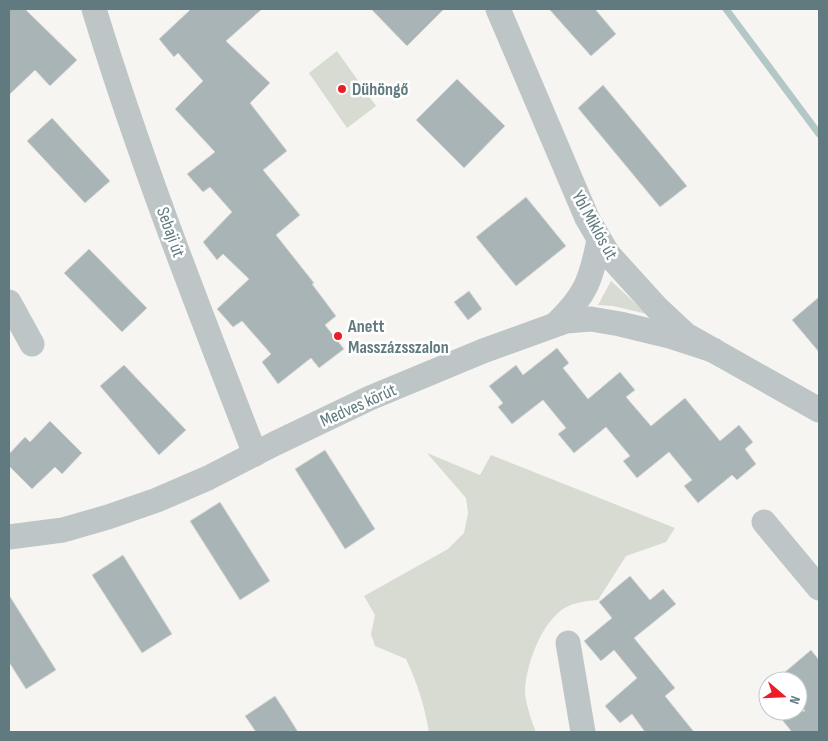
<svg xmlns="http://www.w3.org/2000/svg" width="828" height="741" viewBox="0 0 828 741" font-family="'Sofia Sans Condensed',sans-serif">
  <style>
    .green { fill: #d8dbd1 }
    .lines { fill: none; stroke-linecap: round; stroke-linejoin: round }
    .stream { stroke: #b3c7c6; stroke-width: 7 }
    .building { fill: #a8b4b6; stroke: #d7d7d5 }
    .street { stroke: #bec5c7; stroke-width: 25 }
    .poi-dot { fill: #eb1e28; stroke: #fff; stroke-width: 2 }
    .labels { text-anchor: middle; stroke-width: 5; stroke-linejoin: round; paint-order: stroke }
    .poi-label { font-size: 18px; font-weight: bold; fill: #607a7f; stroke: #fff; text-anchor: start }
    .street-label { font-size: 18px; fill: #607a7f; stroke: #fff }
  </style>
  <rect width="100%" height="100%" fill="#f6f5f2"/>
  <g class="green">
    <polygon points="337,51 376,106 347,128 309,73"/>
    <polygon points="611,281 647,314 613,306 598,305"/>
    <path d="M427 453 480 475 491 455 675 528 666 542 626 556 598 600C584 601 568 603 558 613 539 630 526 666 525 691 525 701 532 723 536 732H429C424 704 418 685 406 659L375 646 371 634 375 615 364 596 448 549 464 533 468 513 466 498Z"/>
  </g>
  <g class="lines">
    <polyline class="stream" points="726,9 819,134"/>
  </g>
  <g class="building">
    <polygon points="9,9 25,9 77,60 50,86 35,70 9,95"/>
    <polygon points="191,9 262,9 226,41 270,83 250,103 287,151 263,170 300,215 276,235 314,283 312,284 336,316 325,325 344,349 319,368 311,358 278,384 262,362 271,354 242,321 233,327 217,309 249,279 223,254 217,260 203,242 232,212 210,187 203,192 187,174 215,152 175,109 203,81 178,53 174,57 159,39"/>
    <polygon points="371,9 444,9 407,46"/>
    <polygon points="549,9 595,9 616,34 591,56"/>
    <polygon points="457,79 505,126 464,168 416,120"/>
    <polygon points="603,85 687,186 660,207 578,108"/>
    <polygon points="52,118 110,181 85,203 27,141"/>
    <polygon points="526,197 566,246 516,286 476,237"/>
    <polygon points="89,249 147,308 122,332 64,273"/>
    <polygon points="469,291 482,309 468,320 454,302"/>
    <polygon points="819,297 819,352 792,320"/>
    <polygon points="557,348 569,363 563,368 588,399 620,372 635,390 626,397 651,426 685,398 720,441 739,425 753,442 745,449 756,464 737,480 732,475 698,503 684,486 692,480 669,452 637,478 623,461 630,456 606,427 574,453 558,434 566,428 543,400 512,424 498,407 503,403 489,386 516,365 523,375"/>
    <polygon points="124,365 186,430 159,455 100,386"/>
    <polygon points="50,421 82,453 62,474 55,467 32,489 9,466 9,454 25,437 30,442"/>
    <polygon points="325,450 375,529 345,549 295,469"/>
    <polygon points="220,502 270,581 240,600 190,521"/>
    <polygon points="123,555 172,634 142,653 92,575"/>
    <polygon points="630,576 650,600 663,589 676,604 634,638 675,688 665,696 694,732 645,732 632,714 620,723 605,706 637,678 614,650 601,661 584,641 612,618 599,602"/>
    <polygon points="9,595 56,670 26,689 9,662"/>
    <polygon points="811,650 819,660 819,732 792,732 775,711 805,711 798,702 798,681 780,681 778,678"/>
    <polygon points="275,696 288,716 298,732 256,732 245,716"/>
  </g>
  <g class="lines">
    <g class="street">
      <path d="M94 9C140 160 198 307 255 454"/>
      <polyline points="498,9 587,218 608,254 657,308 686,335 819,410"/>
      <polyline points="9,302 32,344"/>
      <path d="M556 324C586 295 591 280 599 240"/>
      <polyline points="764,522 819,588"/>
      <polyline points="9,537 63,530 108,517 157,500 208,478 274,444 370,398 483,351 566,321 591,319 620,324 670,336 713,350"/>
      <polyline points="568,643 583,732"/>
    </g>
  </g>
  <g class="poi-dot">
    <circle cx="342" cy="89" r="5"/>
    <circle cx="338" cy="336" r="5"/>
  </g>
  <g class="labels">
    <g class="poi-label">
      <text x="352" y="95">Dühöngő</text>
      <text x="348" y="332">Anett<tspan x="348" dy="21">Masszázsszalon</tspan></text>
    </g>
    <g class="street-label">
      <text transform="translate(595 225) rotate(61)" y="6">Ybl Miklós út</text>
      <text transform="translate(171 232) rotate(70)" y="6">Sebaji út</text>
      <text transform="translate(358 405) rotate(-24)" y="6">Medves körút</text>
    </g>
  </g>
  <rect width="828" height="741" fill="none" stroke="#607a7f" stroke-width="20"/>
  <g transform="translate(783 696) rotate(109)"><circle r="24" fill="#ffffff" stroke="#bfcacc"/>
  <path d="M0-4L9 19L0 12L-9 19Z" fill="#eb1e28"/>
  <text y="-8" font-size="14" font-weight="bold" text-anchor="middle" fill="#607a7f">N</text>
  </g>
</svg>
